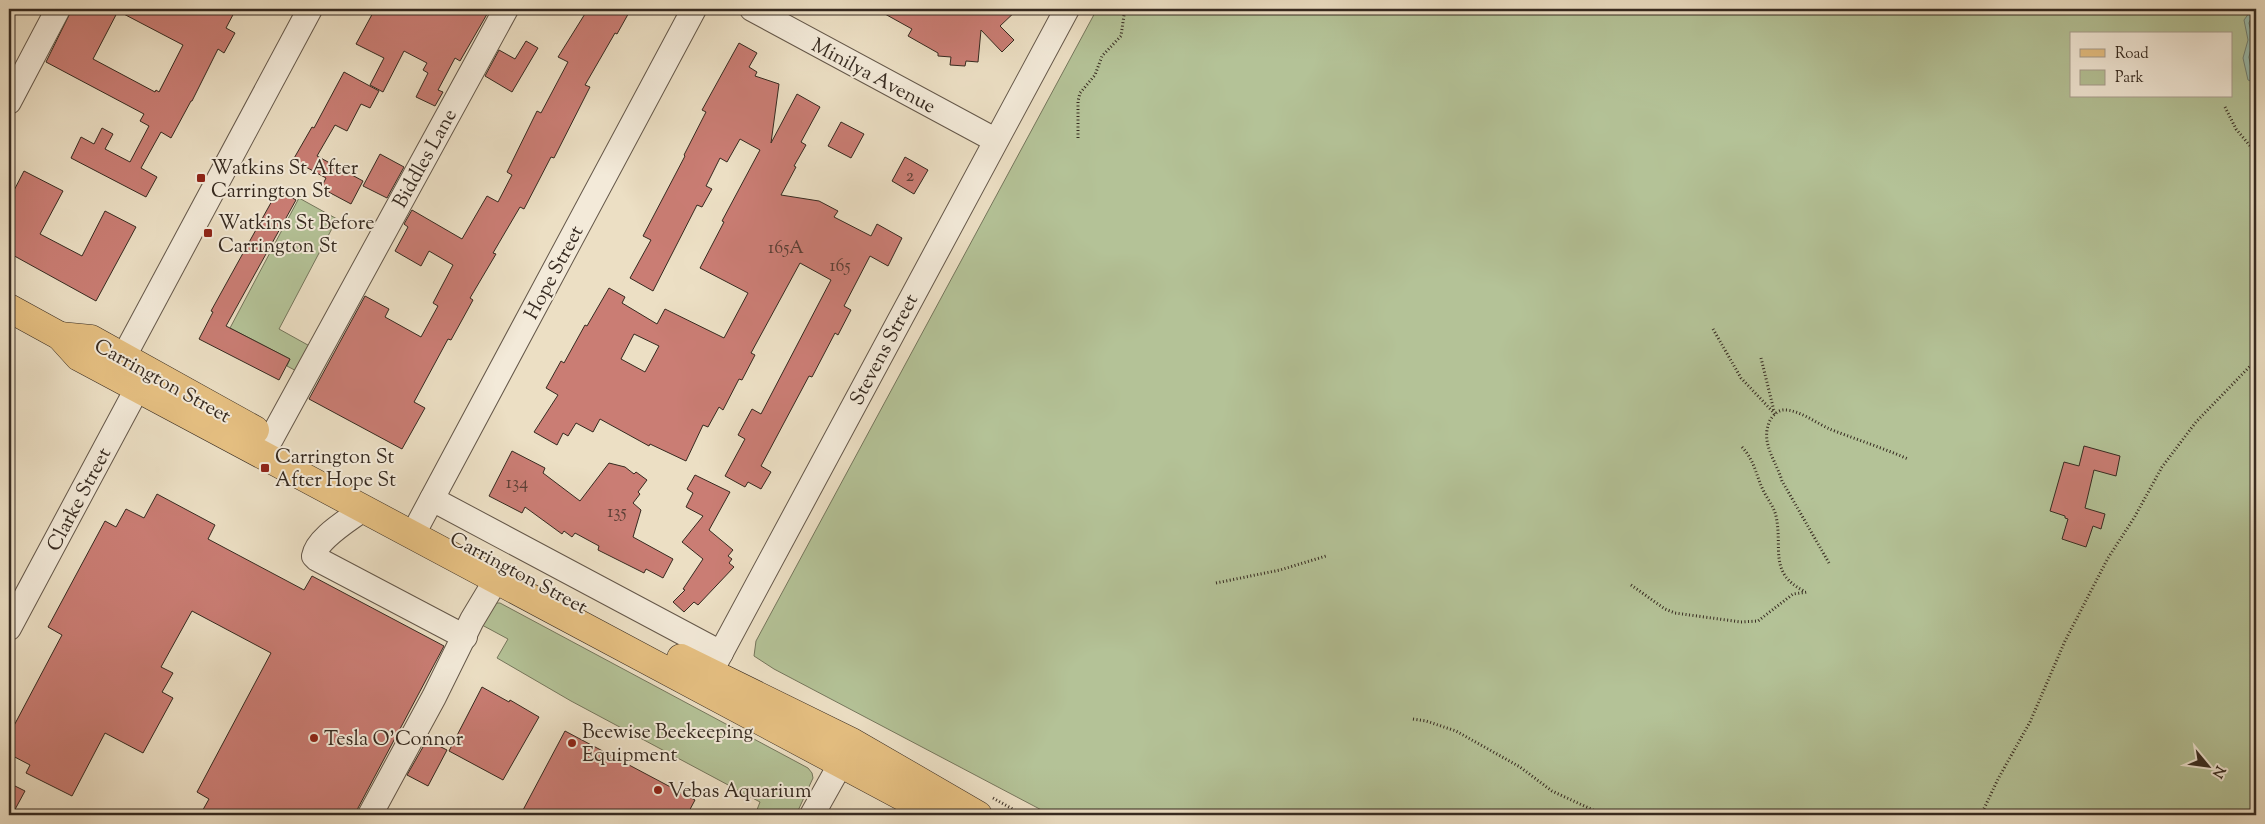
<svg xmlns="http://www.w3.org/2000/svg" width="2265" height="824" viewBox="0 0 2265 824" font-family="'Sorts Mill Goudy',serif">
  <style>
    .green { fill: #b4c297; stroke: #75765c; fill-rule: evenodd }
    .water { fill: #99bdaf; stroke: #718276 }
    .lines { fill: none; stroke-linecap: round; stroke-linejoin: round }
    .shore { stroke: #687468; stroke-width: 1 }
    .building { fill: #ca7d74; stroke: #362a20; fill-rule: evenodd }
    .minor-casing { stroke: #645749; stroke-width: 26 }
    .major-casing { stroke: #362a20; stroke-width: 29 }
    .path { stroke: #362a20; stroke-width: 3; stroke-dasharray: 1 2.5; stroke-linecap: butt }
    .minor { stroke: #f3ead9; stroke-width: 24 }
    .major { stroke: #e6c082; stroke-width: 28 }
    .poi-dot { fill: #8f2418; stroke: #f3ead9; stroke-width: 2 }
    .labels { text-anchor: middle; stroke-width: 4; stroke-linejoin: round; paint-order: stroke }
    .number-label { font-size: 18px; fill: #5b3f35 }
    .street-label { font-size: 20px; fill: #362a20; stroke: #f3ead9 }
    .poi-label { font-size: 20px; fill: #362a20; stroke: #f3ead9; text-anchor: start }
  </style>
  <rect width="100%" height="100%" fill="#ecdfc4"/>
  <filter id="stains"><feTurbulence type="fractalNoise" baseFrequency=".004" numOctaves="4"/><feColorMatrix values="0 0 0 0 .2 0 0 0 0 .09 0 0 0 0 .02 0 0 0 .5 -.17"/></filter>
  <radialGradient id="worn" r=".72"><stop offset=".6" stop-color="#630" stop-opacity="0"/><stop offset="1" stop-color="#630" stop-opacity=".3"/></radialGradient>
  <g class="green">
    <path d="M1097 9H2256V815H1051L774 669 754 656 756 641ZM2071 34H2231V96H2071Z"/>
    <polygon points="299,198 337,219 279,329 315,349 302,374 287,366 290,359 230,328"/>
    <polygon points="494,603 500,603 808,768 812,773 813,778 796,815 755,815 760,802 571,701 497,658 508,639 482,625"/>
  </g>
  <polygon class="water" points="2252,9 2256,9 2256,92 2253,82 2248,80 2243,58 2248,40 2244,20"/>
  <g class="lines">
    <polyline class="shore" points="2255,9 2249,23 2253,40 2249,57 2252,75 2256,78"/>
  </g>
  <g class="building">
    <path d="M72 9H236L226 28 235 33 224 53 218 49 192 101H191L171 138 161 132 141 168 157 177 146 197 71 158 81 137 94 144 102 128 113 134 105 149 130 162 149 126 140 121 144 114 46 62ZM118 11 183 45 159 92 156 90 155 92 93 59Z"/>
    <polygon points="375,9 490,9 460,61 455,58 438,90 443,92 435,106 416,97 428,73 423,70 427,63 404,51 383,92 370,85 384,58 356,44"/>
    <polygon points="588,9 631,9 617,34 615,33 585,85 590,87 554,158 551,157 524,209 520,207 493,253 496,254 470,298 473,300 451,340 448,339 414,402 425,408 402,449 309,399 365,296 389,309 385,317 421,337 438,306 433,303 453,265 429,251 421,266 395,251 408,227 404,224 412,210 462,239 487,196 498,202 512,175 507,172 537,111 541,113 568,62 558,57"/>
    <polygon points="876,9 1018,9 1000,26 1014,40 1002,52 981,30 978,62 966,61 965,66 950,65 951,57 938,56 938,53 908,36 912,29"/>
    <polygon points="526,41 538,48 512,92 485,76 499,50 515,59"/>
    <path d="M739 43 757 53 749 67 757 72 755 76 779 84 771 143 797 94 820 107 801 142 806 145 794 166 796 167 781 195 819 201 838 211 834 217 871 236 877 224 902 238 888 266 870 256 844 306 851 310 838 335 835 333 812 377 809 376 761 466 771 472 761 489 748 482 745 487 725 476 745 439 738 435 752 409 761 414 831 280 800 263 751 353 755 355 742 380 739 379 723 410 719 407 708 427 703 425 686 461 650 444 649 446 600 419 593 432 576 423 568 436 563 433 557 445 534 432 558 395 546 388 561 361 564 363 585 325 587 326 609 288 625 297 622 303 657 324 665 309 724 338 748 293 700 268 724 222 722 221 760 150 740 139 727 162 720 158 706 186 712 189 702 207 697 205 653 291 630 278 651 240 643 236 685 156 684 155 706 112 702 110ZM634 334 659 346 645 372 621 359Z"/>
    <polygon points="344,72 379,91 370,108 361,104 347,131 335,125 317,156 363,181 351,204 321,188 326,178 293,160 312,127 314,128"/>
    <polygon points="841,122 864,134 851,158 828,146"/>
    <polygon points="380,154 404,167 387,198 363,186"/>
    <polygon points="905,157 928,170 914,194 892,181"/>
    <polygon points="24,171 63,191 40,234 82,256 105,211 136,227 96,301 9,253 9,200"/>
    <polygon points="278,190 296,200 226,326 290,359 279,380 199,339 213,312 211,311"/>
    <polygon points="2084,446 2120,456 2116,476 2094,470 2085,508 2105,514 2101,529 2093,526 2086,547 2062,539 2068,519 2065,518 2065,516 2050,511 2064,462 2079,466"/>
    <polygon points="512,451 545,468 543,473 580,501 609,463 625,467 634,474 636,472 647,480 638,492 640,494 633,503 641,510 633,537 673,559 663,578 646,569 644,573 598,550 599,546 575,533 572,537 564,531 562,534 525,507 522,513 489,496"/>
    <polygon points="695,475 730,492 709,530 733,550 728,556 732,559 729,563 734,567 698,605 694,602 684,612 673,602 685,590 683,589 703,559 682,542 703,516 686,507 693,493 687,489"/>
    <polygon points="157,494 215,525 208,539 304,590 312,576 444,646 358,808 356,815 200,815 209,799 197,792 271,653 192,611 161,667 173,673 162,692 173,698 143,753 105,733 72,796 26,773 30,765 9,754 9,735 62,635 48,627 105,521 116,527 126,509 144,518"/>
    <polygon points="482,687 509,702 510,700 539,717 503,780 449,751"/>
    <polygon points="565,731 695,800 687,815 532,815 523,810"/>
    <polygon points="427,740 447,750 428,786 407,775"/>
    <polygon points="9,783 25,791 12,815 9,815"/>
  </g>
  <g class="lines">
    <g class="minor-casing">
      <g id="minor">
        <polyline points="752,9 995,140"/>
        <polyline points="9,102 58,9"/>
        <polyline points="115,373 310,9"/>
        <polyline points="271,439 506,9"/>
        <polyline points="432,499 721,653"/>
        <path d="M363 509C349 520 317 538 314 556L317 559 465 637"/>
        <polyline points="412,536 694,9"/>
        <polyline points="9,628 146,372"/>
        <polyline points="702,688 1067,9"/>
        <polyline points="370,815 434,697 472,620 496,580"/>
        <polyline points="812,815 850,747"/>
      </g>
    </g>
    <g class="major-casing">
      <g id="major">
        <polyline points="9,308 60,336 79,357 937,815"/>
        <polyline points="60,336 91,339 255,430"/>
        <polyline points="681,658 852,742 978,815"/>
      </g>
    </g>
    <g class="path">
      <polyline points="2225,107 2236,129 2256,153"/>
      <polyline points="1078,138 1078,101 1080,93 1095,75 1102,56 1121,36 1124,15"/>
      <polyline points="1713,329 1741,378 1775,414"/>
      <polyline points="1761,358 1774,411"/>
      <path d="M1742 447C1755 461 1756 476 1764 492 1768 500 1774 507 1776 516 1783 548 1768 573 1804 591"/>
      <path d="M1829 563 1782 481C1777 463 1762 445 1768 426 1769 420 1775 411 1783 410 1799 409 1817 424 1832 430 1858 440 1883 448 1908 459"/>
      <polyline points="1216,583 1280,570 1326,556"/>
      <polyline points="1631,585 1665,609 1675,613 1741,622 1758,621 1793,594 1808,592"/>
      <polyline points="1413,719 1426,721 1456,731 1520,767 1552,791 1595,811"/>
      <polyline points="993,798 1023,815"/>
      <polyline points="1981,815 1998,779 2030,722 2065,641 2108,558 2134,518 2162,467 2196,422 2256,360"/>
    </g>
    <use href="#minor" class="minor"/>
    <use href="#major" class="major"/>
  </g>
  <g class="poi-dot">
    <rect x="196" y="173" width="10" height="10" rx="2.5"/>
    <rect x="203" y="228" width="10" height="10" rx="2.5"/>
    <rect x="260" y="463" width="10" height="10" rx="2.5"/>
    <circle cx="314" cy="738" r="5"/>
    <circle cx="572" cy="743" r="5"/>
    <circle cx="658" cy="790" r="5"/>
  </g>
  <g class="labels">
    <g class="number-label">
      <text x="910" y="181">2</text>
      <text x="786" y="253">165A</text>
      <text x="840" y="271">165</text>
      <text x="517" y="488">134</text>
      <text x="617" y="517">135</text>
    </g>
    <g class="street-label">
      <text transform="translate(874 75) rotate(28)" y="7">Minilya Avenue</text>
      <text transform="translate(424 158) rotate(-61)" y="7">Biddles Lane</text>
      <text transform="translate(553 272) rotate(-62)" y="7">Hope Street</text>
      <text transform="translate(883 349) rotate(-62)" y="7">Stevens Street</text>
      <text transform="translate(163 380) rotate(29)" y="7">Carrington Street</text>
      <text transform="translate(78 499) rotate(-62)" y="7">Clarke Street</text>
      <text transform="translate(519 572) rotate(28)" y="7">Carrington Street</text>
    </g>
    <g class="poi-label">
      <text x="211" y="174">Watkins St After<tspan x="211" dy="23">Carrington St</tspan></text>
      <text x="218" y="229">Watkins St Before<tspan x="218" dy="23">Carrington St</tspan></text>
      <text x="275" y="463">Carrington St<tspan x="275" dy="23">After Hope St</tspan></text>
      <text x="582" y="738">Beewise Beekeeping<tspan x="582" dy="23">Equipment</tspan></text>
      <text x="324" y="745">Tesla O'Connor</text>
      <text x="668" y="797">Vebas Aquarium</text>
    </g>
  </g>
  <rect width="2265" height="824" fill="none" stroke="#ecdfc4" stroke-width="30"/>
  <rect x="10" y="10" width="2245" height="804" fill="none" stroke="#362a20" stroke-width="2.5"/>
  <rect x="15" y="15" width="2235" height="794" fill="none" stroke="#362a20"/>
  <rect x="2070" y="32" width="162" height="65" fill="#f3ead9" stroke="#a79d8f"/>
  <rect x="2080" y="49" width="25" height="8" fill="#e6c082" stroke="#a79d8f"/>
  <text x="2115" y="58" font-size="15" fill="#362a20">Road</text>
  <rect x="2080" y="70" width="25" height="15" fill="#b4c297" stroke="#a79d8f"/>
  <text x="2115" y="82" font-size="15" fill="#362a20">Park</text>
  <g transform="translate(2208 766) rotate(119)" stroke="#f3ead9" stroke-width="4" paint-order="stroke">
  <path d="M0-4L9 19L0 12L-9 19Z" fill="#362a20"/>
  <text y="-8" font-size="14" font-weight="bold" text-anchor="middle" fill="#362a20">N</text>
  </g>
  <rect width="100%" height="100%" filter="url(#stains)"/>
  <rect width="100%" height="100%" fill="url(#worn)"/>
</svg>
